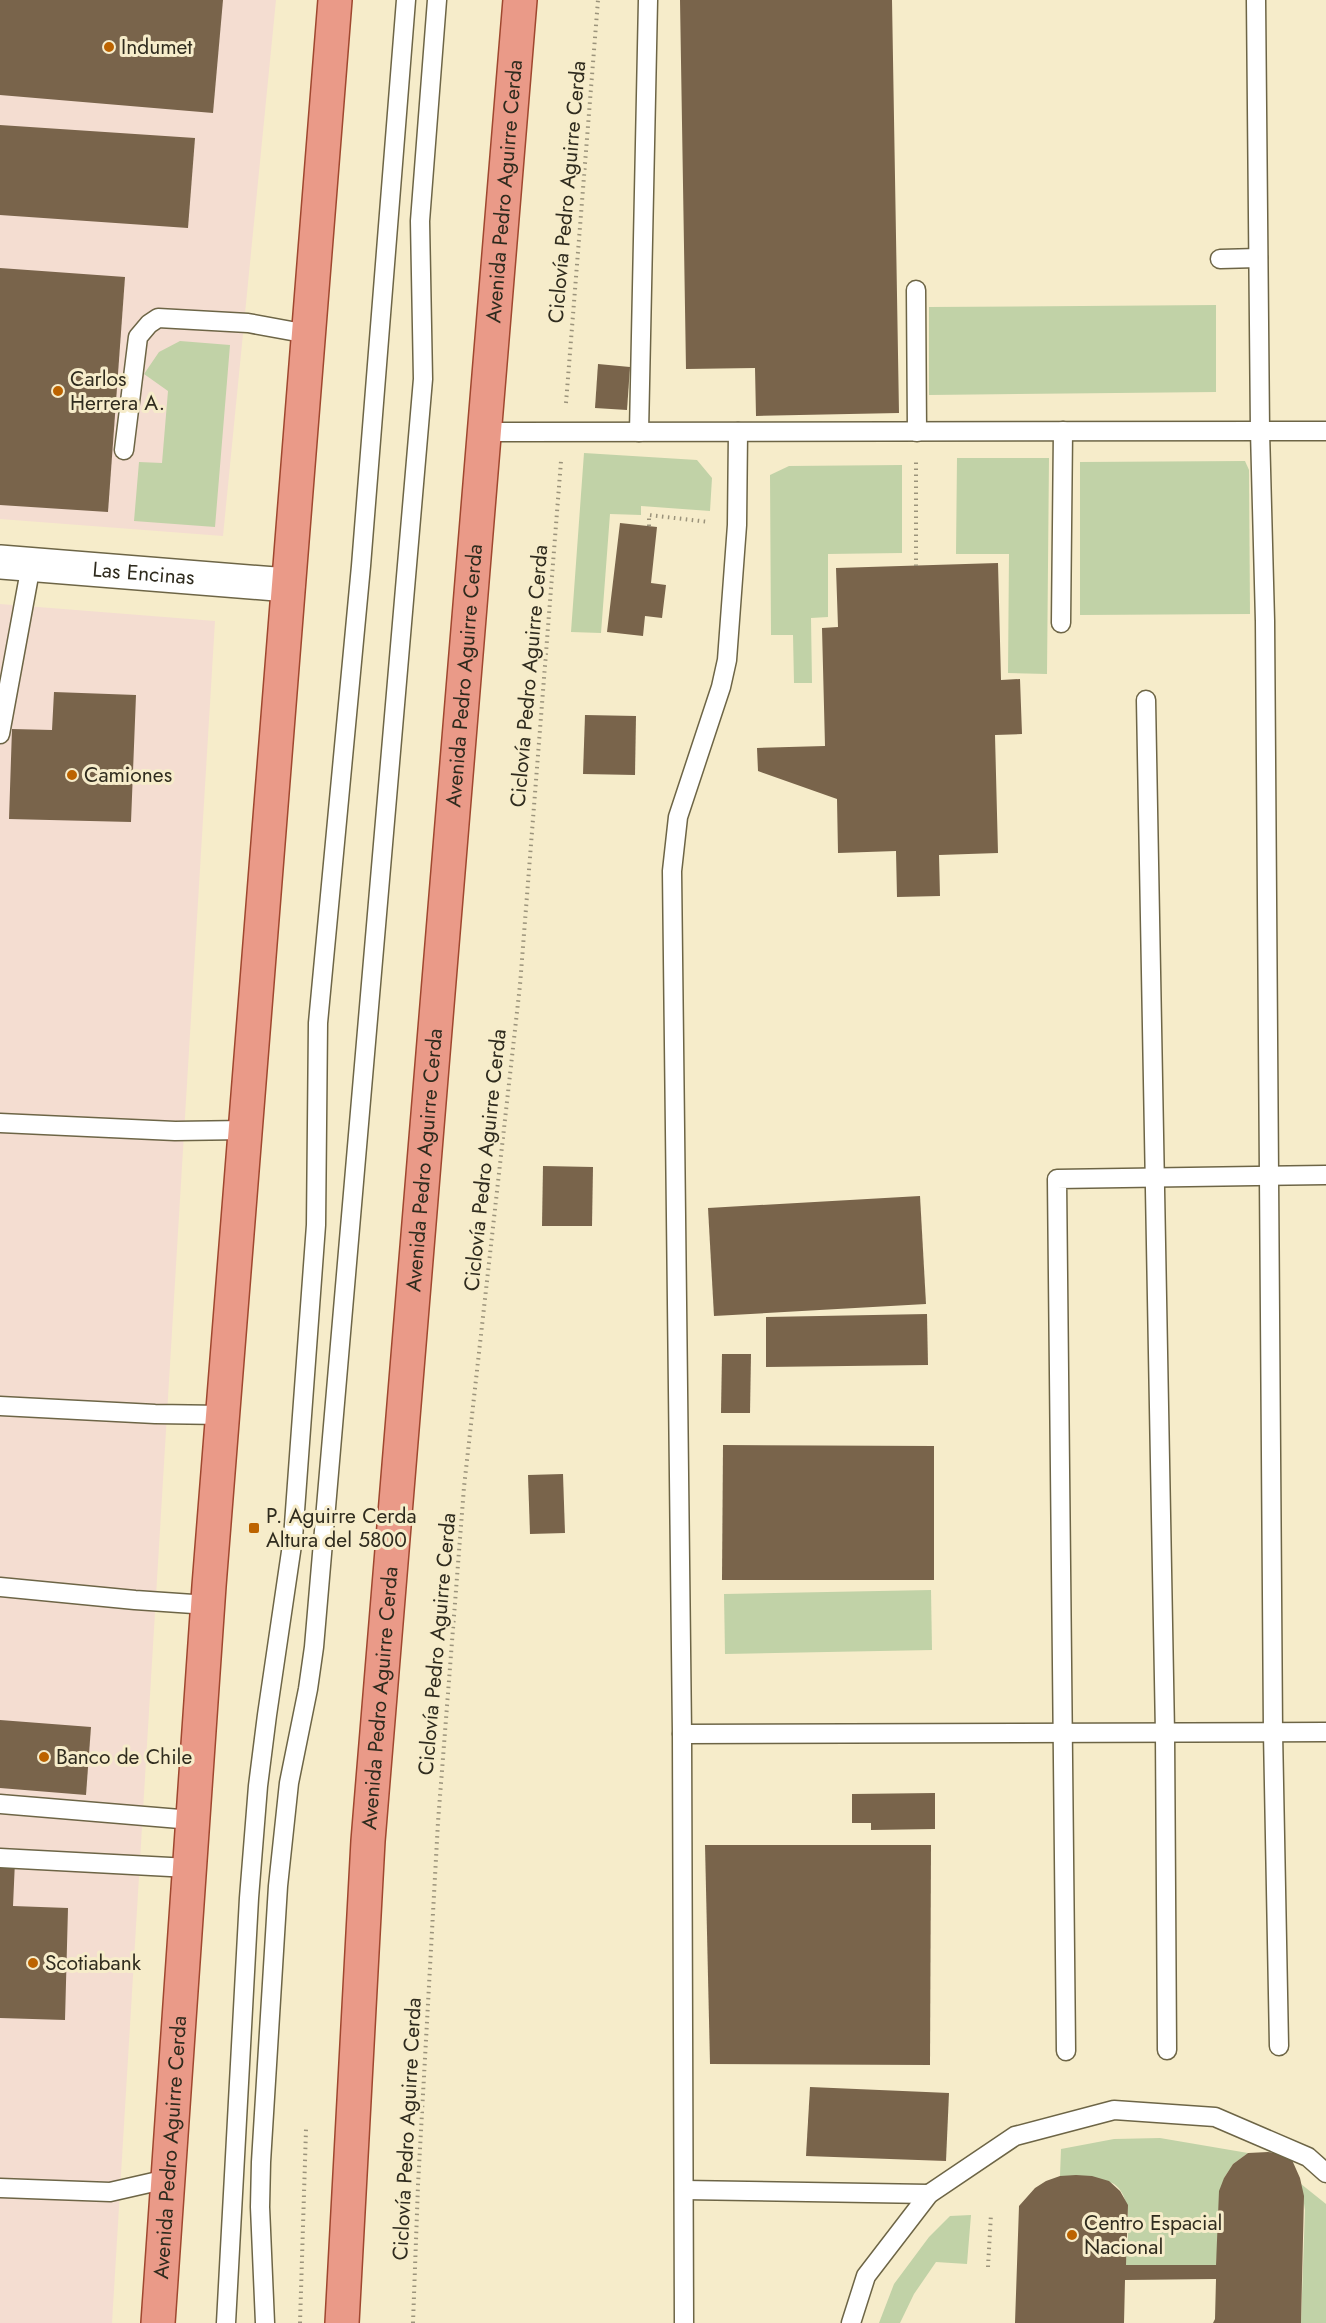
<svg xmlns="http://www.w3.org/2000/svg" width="1326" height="2323" viewBox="0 0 1326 2323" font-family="Jost,sans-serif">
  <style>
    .industrial { fill: #f4ddd1 }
    .green { fill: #c1d2a7 }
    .building { fill: #79644b }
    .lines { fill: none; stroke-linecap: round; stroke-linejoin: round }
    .lane-casing { stroke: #6d6546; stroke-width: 21 }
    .street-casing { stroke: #6d6546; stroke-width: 36 }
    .primary-casing { stroke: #9f472f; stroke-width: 36 }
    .path { stroke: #9b937b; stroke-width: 4; stroke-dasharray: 1.5 4.5; stroke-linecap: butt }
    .lane { stroke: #fff; stroke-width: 18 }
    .street { stroke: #fff; stroke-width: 33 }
    .primary { stroke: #ea9a88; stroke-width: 33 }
    .poi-dot { fill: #bc6300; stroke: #f6ecca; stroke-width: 2 }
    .labels { text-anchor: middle; stroke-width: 6; stroke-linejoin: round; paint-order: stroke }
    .poi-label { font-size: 21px; fill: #2f2b1e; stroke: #f6ecca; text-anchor: start }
    .street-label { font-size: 21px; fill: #2f2b1e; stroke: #f6ecca }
  </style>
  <rect width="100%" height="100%" fill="#f6ecca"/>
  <g class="industrial">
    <polygon points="0,0 276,0 223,536 0,519"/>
    <polygon points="0,604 215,621 112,2323 0,2323"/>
  </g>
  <g class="green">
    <polygon points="1216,305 1216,392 929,395 929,307"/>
    <polygon points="180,341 230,345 215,527 134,521 139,462 162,463 168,391 144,374 159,352"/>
    <polygon points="584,453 697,460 712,478 710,511 641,506 641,515 610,514 601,633 571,632"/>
    <polygon points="957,458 1049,458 1047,674 1008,673 1009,554 956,554"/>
    <polygon points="1245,461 1249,470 1250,614 1080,615 1080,462"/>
    <polygon points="902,465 902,553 828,554 828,617 811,618 812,683 794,683 793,635 771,635 770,475 789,466"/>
    <polygon points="931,1590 932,1650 725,1654 724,1594"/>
    <path d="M1160 2138 1248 2153 1233 2164 1224 2178 1216 2265H1126C1127 2242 1137 2189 1107 2181 1092 2177 1075 2178 1060 2176L1061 2149 1114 2139Z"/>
    <polygon points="1301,2184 1326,2204 1326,2323 1301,2323 1305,2210"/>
    <polygon points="971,2215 967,2264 936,2262 914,2294 900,2323 879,2323 894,2284 929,2237 950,2216"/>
  </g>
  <g class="building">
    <polygon points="0,0 223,0 213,113 0,95"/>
    <polygon points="680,0 892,0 899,413 756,416 755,368 686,369"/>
    <polygon points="0,125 195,138 188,228 0,215"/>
    <polygon points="0,268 125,277 108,512 0,505"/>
    <polygon points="598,364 630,367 627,410 595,408"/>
    <polygon points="620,523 657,527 651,583 666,585 662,618 645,616 643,636 607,632"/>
    <polygon points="998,563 1001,680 1020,679 1022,734 995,735 998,853 939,855 940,896 897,897 896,851 838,853 837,799 758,771 757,748 825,746 822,628 838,627 836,568"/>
    <polygon points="54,692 136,695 131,822 9,819 12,729 52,730"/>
    <polygon points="585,715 636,716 635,775 583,774"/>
    <polygon points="543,1166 593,1167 592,1226 542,1226"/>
    <polygon points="920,1196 926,1304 714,1316 708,1208"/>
    <polygon points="927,1314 928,1365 766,1367 766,1317"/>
    <polygon points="722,1354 751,1354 750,1413 721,1413"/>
    <polygon points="723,1445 934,1446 934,1580 722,1580"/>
    <polygon points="563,1474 565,1533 530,1534 528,1475"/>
    <polygon points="0,1720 91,1727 86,1795 0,1788"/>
    <polygon points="935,1793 935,1829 871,1830 871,1823 852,1823 852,1794"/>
    <polygon points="705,1845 931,1845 930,2065 710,2064"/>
    <polygon points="0,1861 15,1861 13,1906 68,1908 65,2020 0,2018"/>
    <polygon points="810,2087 949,2093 946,2161 806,2156"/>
    <polygon points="1268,2152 1283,2154 1292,2160 1300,2178 1304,2196 1301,2323 1213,2323 1215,2319 1216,2279 1125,2280 1124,2323 1015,2323 1019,2206 1035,2188 1046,2181 1060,2176 1076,2175 1092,2176 1109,2181 1120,2191 1128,2205 1126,2265 1216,2265 1219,2191 1224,2178 1233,2164 1248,2153"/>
  </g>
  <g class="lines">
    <g class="lane-casing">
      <g id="lane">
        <polyline points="1256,0 1260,431 1265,621 1273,1732 1279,2046"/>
        <polyline points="1220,259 1258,258"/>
        <polyline points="916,290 917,432"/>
        <polyline points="485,432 1326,431"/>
        <polyline points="639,432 648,0"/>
        <polyline points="124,450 138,337 149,324 158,318 248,323 308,334"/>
        <polyline points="1061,623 1063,431"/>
        <polyline points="1146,700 1165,1733 1167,2050"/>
        <polyline points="0,734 31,565"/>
        <polyline points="0,1123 175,1131 245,1130"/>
        <polyline points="0,1406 155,1414 223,1415"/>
        <polyline points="0,1587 135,1600 208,1605"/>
        <polyline points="682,1734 1326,1732"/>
        <polyline points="0,1804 192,1820"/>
        <polyline points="0,1858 189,1868"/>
        <polyline points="1066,2051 1057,1179 1326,1175"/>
        <polyline points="0,2188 110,2192 167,2179"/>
        <polyline points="684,2190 929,2194"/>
        <polyline points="226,2323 249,1898 258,1786 267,1715 293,1538 316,1225 318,1023 361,566 406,0"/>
        <polyline points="265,2323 260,2207 261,2162 278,1886 289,1783 308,1689 314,1647 423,379 420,221 437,0"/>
        <polyline points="684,2323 682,1734 672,871 678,817 721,687 727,660 737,525 738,432"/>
        <polyline points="851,2323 866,2276 929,2194 1015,2136 1114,2110 1215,2117 1308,2157 1326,2173"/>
      </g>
    </g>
    <g class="street-casing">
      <g id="street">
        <path id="s1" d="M0 562 288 585"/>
      </g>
    </g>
    <g class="primary-casing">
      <g id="primary">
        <path id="s2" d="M158 2323 209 1586 335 0"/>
        <path id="s3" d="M342 2323 368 1841 520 0"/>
      </g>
    </g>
    <g class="path">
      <polyline points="566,403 598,0"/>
      <polyline points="649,526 649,515 709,522"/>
      <polyline points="916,566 916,460"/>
      <polyline points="988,2267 991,2214"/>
      <polyline points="300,2323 306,2129"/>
      <polyline points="413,2323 418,2185 438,1822 464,1487 520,985 561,461"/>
    </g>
    <use href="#lane" class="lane"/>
    <use href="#street" class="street"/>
    <use href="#primary" class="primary"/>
  </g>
  <g class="poi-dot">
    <circle cx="109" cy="47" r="6"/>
    <circle cx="58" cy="391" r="6"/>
    <circle cx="72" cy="775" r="6"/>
    <rect x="248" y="1522" width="12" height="12" rx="3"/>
    <circle cx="44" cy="1757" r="6"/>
    <circle cx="33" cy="1963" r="6"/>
    <circle cx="1072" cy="2235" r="6"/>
  </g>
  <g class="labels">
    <g class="poi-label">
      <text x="121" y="54">Indumet</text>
      <text x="70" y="386">Carlos<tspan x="70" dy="24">Herrera A.</tspan></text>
      <text x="84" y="782">Camiones</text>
      <text x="266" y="1523">P. Aguirre Cerda<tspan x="266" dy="24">Altura del 5800</tspan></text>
      <text x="56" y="1764">Banco de Chile</text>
      <text x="45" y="1970">Scotiabank</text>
      <text x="1084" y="2230">Centro Espacial<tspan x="1084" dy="24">Nacional</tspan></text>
    </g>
    <g class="street-label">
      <text dy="7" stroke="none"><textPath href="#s3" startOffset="2138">Avenida Pedro Aguirre Cerda</textPath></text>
      <text transform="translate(567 192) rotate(-85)" y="7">Ciclovía Pedro Aguirre Cerda</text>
      <text dy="7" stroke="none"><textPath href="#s1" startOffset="144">Las Encinas</textPath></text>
      <text transform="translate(529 676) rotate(-85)" y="7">Ciclovía Pedro Aguirre Cerda</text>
      <text dy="7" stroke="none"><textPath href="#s3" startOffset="1652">Avenida Pedro Aguirre Cerda</textPath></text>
      <text transform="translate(485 1160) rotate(-84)" y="7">Ciclovía Pedro Aguirre Cerda</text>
      <text dy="7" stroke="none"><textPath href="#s3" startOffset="1166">Avenida Pedro Aguirre Cerda</textPath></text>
      <text transform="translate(437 1644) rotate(-85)" y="7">Ciclovía Pedro Aguirre Cerda</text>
      <text dy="7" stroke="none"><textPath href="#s3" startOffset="626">Avenida Pedro Aguirre Cerda</textPath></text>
      <text transform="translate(407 2129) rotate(-87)" y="7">Ciclovía Pedro Aguirre Cerda</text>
      <text dy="7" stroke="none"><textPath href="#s2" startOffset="176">Avenida Pedro Aguirre Cerda</textPath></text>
    </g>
  </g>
</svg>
